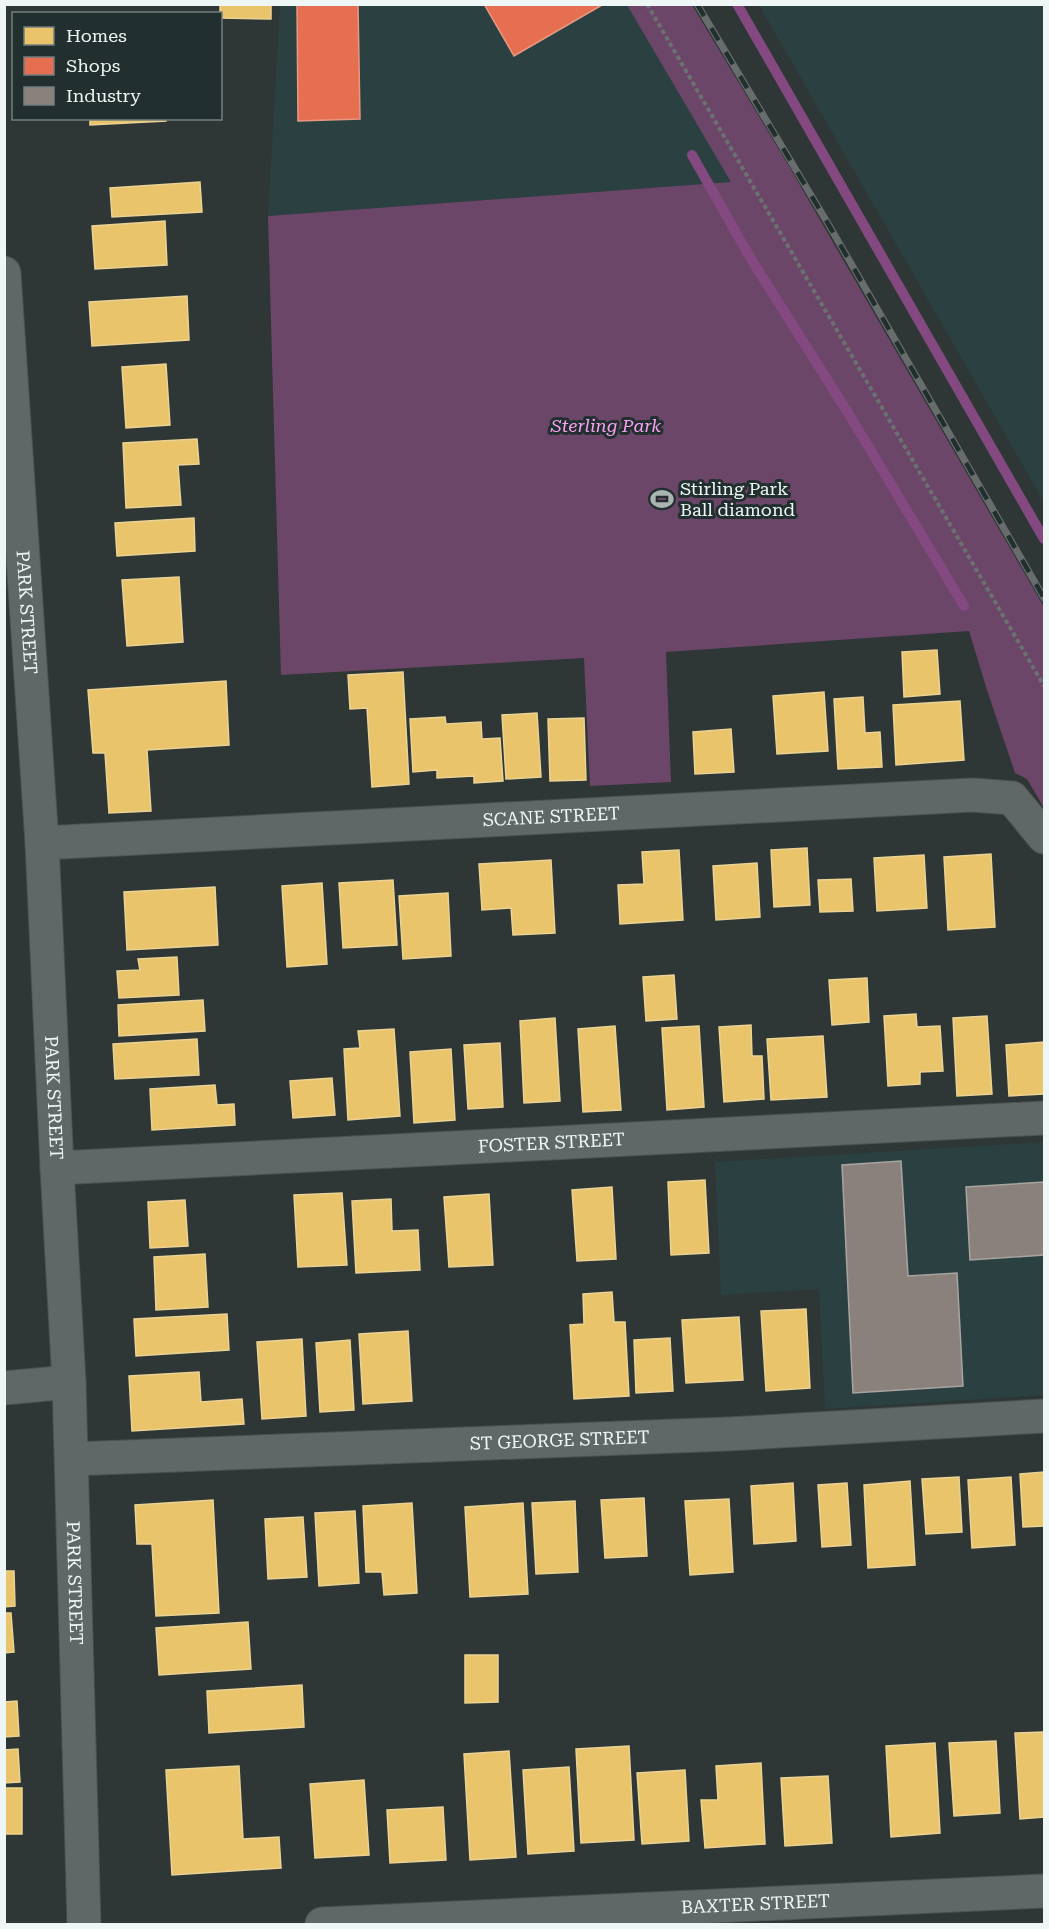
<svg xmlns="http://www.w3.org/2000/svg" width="1049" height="1929" viewBox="0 0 1049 1929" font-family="'Roboto Serif',serif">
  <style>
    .built { fill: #2b4141 }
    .green { fill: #6c4669 }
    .homes { fill: #e9c46a; stroke: #ead394; stroke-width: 1.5 }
    .shops { fill: #e76f51; stroke: #e99882; stroke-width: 1.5 }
    .industry { fill: #8a817c; stroke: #a8a4a1; stroke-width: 1.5 }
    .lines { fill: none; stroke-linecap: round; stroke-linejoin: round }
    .stream { stroke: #844980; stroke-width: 10 }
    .minor-casing { stroke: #4b5151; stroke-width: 35 }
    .path { stroke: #6b7070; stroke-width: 4; stroke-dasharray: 4.5 3; stroke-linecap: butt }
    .minor { stroke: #606767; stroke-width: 33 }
    .rail-casing { stroke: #686c6c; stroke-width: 7 }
    .rail { stroke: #212f2f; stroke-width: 4.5; stroke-dasharray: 14; stroke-linecap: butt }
    .labels { text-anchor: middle; stroke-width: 6; stroke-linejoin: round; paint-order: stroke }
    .park-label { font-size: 18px; font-style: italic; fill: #fda1f4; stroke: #212f2f }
    .poi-label { font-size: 18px; fill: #eef7f6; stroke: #212f2f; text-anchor: start }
    .street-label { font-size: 18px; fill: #eef7f6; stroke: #212f2f }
  </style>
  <rect width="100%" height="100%" fill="#2e3636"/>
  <g class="built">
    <polygon points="280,5 627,5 732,182 268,216"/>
    <polygon points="759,5 1044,5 1044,502"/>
    <polygon points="1044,1142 1044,1395 825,1409 819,1289 721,1295 715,1162"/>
  </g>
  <polygon class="green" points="627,5 692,5 790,168 1044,607 1044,808 1027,779 1015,773 987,690 969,631 666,652 671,782 590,786 584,658 281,675 268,216 731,182"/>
  <g class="homes">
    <polygon points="220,4 271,4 271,19 220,18"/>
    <polygon points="90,118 166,118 166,121 90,125"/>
    <polygon points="200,182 202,212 112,217 110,188"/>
    <polygon points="165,221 167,265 95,269 92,226"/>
    <polygon points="187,296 189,340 92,346 89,302"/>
    <polygon points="166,364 170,425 126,428 122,367"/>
    <polygon points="197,439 199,464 178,465 181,505 126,508 123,443"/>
    <polygon points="194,518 195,551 117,556 115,523"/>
    <polygon points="179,577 183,642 127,646 122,580"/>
    <polygon points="937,650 940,694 904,697 902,652"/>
    <polygon points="403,672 409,784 372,787 367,708 350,709 348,675"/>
    <polygon points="226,681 229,745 147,750 151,811 109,813 105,753 93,753 88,690"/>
    <polygon points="824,692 828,751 777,754 773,696"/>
    <polygon points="863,697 865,733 880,732 882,767 838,769 834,699"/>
    <polygon points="960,701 964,760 896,765 893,705"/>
    <polygon points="537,713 541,777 506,779 502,715"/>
    <polygon points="445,717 446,724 481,722 482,739 500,738 503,781 474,783 474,776 437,778 437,770 413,772 410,719"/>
    <polygon points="584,718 586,780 550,781 548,719"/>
    <polygon points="731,729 734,772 695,774 693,732"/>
    <polygon points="807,848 810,905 774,907 771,850"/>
    <polygon points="679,850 683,920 620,924 618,885 644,884 642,852"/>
    <polygon points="991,854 995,927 948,930 944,857"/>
    <polygon points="924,855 927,908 877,911 874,858"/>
    <polygon points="551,860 555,933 513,935 511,908 482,910 479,864"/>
    <polygon points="757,863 760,917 716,920 713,866"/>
    <polygon points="851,879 853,911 820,912 818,880"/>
    <polygon points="393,880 397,945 343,948 339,883"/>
    <polygon points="322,883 327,964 287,967 282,886"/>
    <polygon points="215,887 218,945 127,950 124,892"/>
    <polygon points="448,893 451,956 403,959 399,896"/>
    <polygon points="177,957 179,995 119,998 117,971 140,970 138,959"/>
    <polygon points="674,975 677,1019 646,1021 643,977"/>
    <polygon points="867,978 869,1022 832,1025 829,980"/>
    <polygon points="203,1000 205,1031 119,1036 118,1005"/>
    <polygon points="916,1014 917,1027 940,1026 943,1071 920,1072 920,1084 888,1086 884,1016"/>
    <polygon points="987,1016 992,1094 957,1096 953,1018"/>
    <polygon points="555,1018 560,1101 524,1103 520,1021"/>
    <polygon points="751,1025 752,1056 762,1056 764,1099 724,1102 719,1027"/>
    <polygon points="615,1026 621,1110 583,1112 578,1029"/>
    <polygon points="699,1026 704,1107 667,1110 662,1028"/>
    <polygon points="394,1029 400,1116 348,1120 344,1049 360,1048 358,1031"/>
    <polygon points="823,1036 827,1097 771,1100 767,1039"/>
    <polygon points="197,1039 199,1075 115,1079 113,1044"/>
    <polygon points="1044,1042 1044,1094 1009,1096 1006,1045"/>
    <polygon points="500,1043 503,1107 468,1109 464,1045"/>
    <polygon points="451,1049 455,1120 414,1123 410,1052"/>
    <polygon points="332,1078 335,1115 293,1118 290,1081"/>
    <polygon points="215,1085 217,1105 234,1104 235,1125 152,1130 150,1089"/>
    <polygon points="705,1180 709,1253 671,1255 668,1182"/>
    <polygon points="612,1187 616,1259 577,1261 572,1190"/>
    <polygon points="342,1193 347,1265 298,1267 294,1195"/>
    <polygon points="489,1194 493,1265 449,1267 444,1197"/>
    <polygon points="391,1199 392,1231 418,1230 420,1270 356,1273 352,1201"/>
    <polygon points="185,1200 188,1246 150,1248 148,1202"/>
    <polygon points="205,1254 208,1307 156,1310 154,1257"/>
    <polygon points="612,1292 614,1322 625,1322 629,1396 574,1399 570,1325 584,1324 583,1294"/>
    <polygon points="806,1309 810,1388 766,1391 761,1311"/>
    <polygon points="227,1314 229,1350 136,1356 134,1319"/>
    <polygon points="739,1317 743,1380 686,1383 682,1320"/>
    <polygon points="408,1331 412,1401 363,1404 359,1334"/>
    <polygon points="670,1338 673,1391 636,1393 634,1340"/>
    <polygon points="302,1339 306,1416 262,1419 257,1342"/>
    <polygon points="350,1340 354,1410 320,1412 316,1343"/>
    <polygon points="199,1372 201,1402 242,1399 244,1424 132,1431 129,1376"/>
    <polygon points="1044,1472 1044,1526 1023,1527 1020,1474"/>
    <polygon points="959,1477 962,1532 926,1534 922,1479"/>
    <polygon points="1011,1477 1015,1545 972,1548 968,1480"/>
    <polygon points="910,1481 915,1565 868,1568 864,1485"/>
    <polygon points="793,1483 796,1541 754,1544 751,1486"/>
    <polygon points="847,1483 851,1545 822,1547 818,1485"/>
    <polygon points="644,1498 647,1556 605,1558 601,1500"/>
    <polygon points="729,1499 733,1572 690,1575 685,1501"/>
    <polygon points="213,1500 219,1613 156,1616 152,1544 137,1544 135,1505"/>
    <polygon points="575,1501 578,1572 536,1574 532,1503"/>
    <polygon points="412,1503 417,1593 384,1595 382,1572 366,1572 363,1506"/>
    <polygon points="523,1503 528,1594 470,1597 465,1507"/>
    <polygon points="355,1511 359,1583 319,1586 315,1513"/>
    <polygon points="303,1517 307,1577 268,1579 265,1519"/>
    <polygon points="4,1571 14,1571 15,1606 4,1607"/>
    <polygon points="4,1613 11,1613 14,1652 4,1653"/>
    <polygon points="248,1622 251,1669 159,1675 156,1628"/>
    <polygon points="465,1655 498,1655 498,1702 465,1703"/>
    <polygon points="302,1685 304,1727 209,1733 207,1691"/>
    <polygon points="17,1701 19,1736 4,1737 4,1702"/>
    <polygon points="1044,1732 1044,1817 1020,1819 1015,1733"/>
    <polygon points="996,1741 1000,1813 954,1816 949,1743"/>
    <polygon points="935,1743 940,1833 891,1837 886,1746"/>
    <polygon points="629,1746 634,1840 581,1843 576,1749"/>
    <polygon points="18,1749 20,1782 4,1783 4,1750"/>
    <polygon points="509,1751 516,1857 470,1860 464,1754"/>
    <polygon points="761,1763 765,1844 705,1848 701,1800 718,1800 716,1766"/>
    <polygon points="239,1766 243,1839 279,1837 281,1868 172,1875 166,1770"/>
    <polygon points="569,1767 574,1851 528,1854 523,1770"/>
    <polygon points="685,1770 689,1841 642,1844 637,1773"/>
    <polygon points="828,1776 832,1843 785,1846 781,1778"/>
    <polygon points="364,1780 369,1855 315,1858 310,1784"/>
    <rect x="4" y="1788" width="18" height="46"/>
    <polygon points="443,1807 446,1860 390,1863 387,1810"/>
  </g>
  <g class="shops">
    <polygon points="297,4 358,4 360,119 298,121"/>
    <polygon points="484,4 602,4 602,5 514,56"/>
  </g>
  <g class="industry">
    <polygon points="901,1161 908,1276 957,1273 963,1386 853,1393 842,1165"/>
    <polygon points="1044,1182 1044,1255 970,1260 966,1187"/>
  </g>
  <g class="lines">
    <g class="stream">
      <polyline points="737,4 1044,539"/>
      <polyline points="692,155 751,259 850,416 964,606"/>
    </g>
    <g class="minor-casing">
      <g id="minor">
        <path id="s1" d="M4 273 42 843 57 1168 69 1382 84 1924"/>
        <path id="s2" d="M42 843 973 795 1012 798 1044 837"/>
        <path id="s3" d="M57 1168 1044 1118"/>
        <polyline points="4,1388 69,1382"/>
        <path id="s4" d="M72 1459 728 1434 1044 1416"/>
        <path id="s5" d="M322 1924 1044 1891"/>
      </g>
    </g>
    <polyline class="path" points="647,4 1044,686"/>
    <use href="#minor" class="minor"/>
    <g class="rail-casing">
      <polyline id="rail" points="697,4 830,227 1044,598"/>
    </g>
    <use href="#rail" class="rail"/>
  </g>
  <defs>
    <g id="stadium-bare" transform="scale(1.8)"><path d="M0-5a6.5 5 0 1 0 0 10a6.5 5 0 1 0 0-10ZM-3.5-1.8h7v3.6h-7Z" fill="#abb3b3" stroke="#212f2f" stroke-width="2.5" paint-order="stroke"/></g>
  </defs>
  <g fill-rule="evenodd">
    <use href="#stadium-bare" x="662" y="499"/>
  </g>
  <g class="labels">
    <g class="park-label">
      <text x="606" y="432">Sterling Park</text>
    </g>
    <g class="poi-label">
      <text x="680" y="495">Stirling Park<tspan x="680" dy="21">Ball diamond</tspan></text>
    </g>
    <g class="street-label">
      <text dy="6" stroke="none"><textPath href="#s1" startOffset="340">PARK STREET</textPath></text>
      <text dy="6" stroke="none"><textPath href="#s2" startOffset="510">SCANE STREET</textPath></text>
      <text dy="6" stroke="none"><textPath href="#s1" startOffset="826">PARK STREET</textPath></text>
      <text dy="6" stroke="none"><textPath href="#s3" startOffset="495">FOSTER STREET</textPath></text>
      <text dy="6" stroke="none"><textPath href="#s4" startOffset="488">ST GEORGE STREET</textPath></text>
      <text dy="6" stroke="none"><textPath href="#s1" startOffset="1312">PARK STREET</textPath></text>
      <text dy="6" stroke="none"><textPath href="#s5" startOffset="434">BAXTER STREET</textPath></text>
    </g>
  </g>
  <rect width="1049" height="1929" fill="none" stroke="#eef7f6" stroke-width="12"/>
  <rect x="12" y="12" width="210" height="108" fill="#212f2f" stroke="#737f7f" stroke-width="1.5"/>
  <rect x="24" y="27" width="30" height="18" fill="#e9c46a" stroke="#737f7f" stroke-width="1.5"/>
  <text x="66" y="42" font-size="18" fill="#eef7f6">Homes</text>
  <rect x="24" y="57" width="30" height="18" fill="#e76f51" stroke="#737f7f" stroke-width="1.5"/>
  <text x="66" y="72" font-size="18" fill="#eef7f6">Shops</text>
  <rect x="24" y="87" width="30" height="18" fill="#8a817c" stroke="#737f7f" stroke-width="1.5"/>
  <text x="66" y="102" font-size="18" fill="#eef7f6">Industry</text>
</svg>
